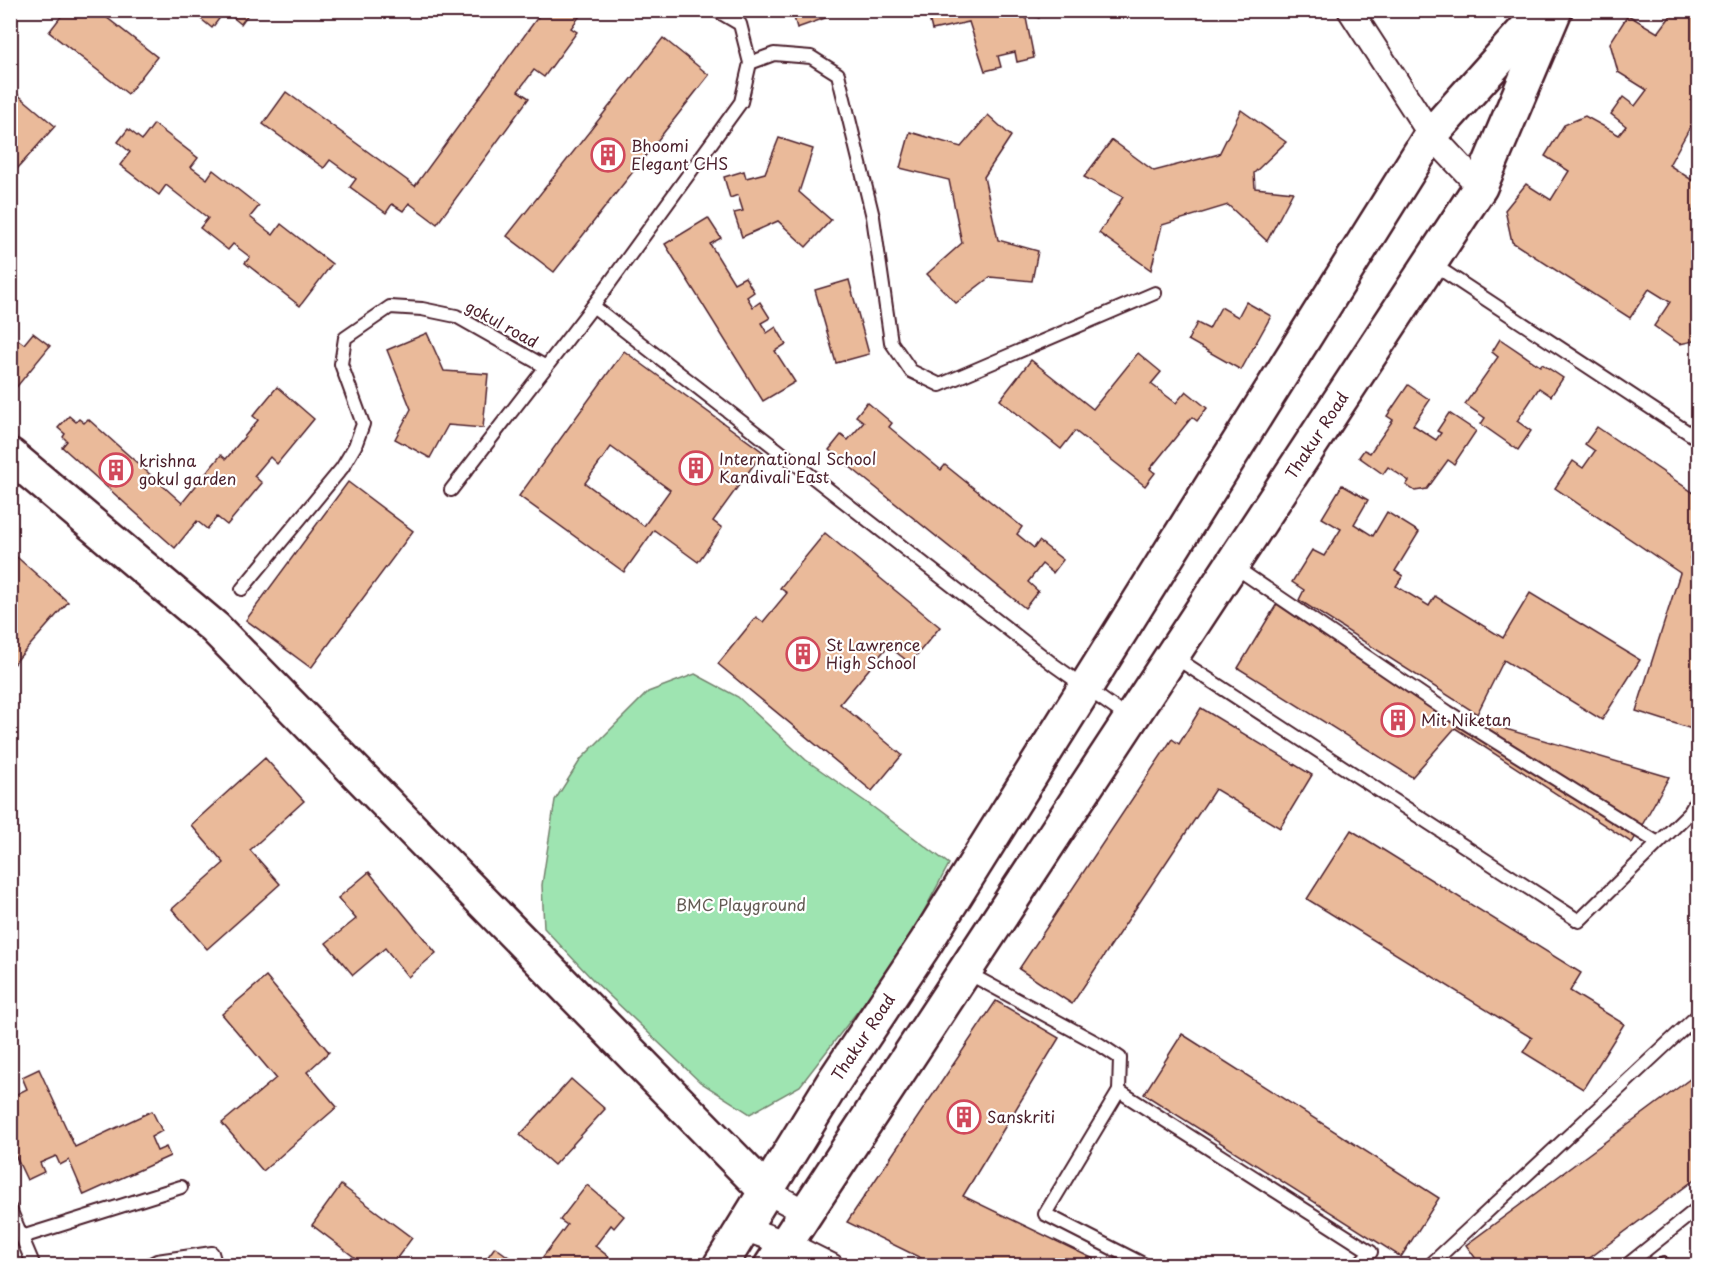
<svg xmlns="http://www.w3.org/2000/svg" width="1709" height="1276" viewBox="0 0 1709 1276" font-family="'Playpen Sans',sans-serif">
  <style>
    .green { fill: #9ee4b1; stroke: #74826e; stroke-width: 1.5 }
    .building { fill: #eaba9a; stroke: #4a1f2b; stroke-width: 1.5; fill-rule: evenodd }
    .lines { fill: none; stroke-linecap: round; stroke-linejoin: round }
    .lane-casing { stroke: #4a1f2b; stroke-width: 16 }
    .street-casing { stroke: #4a1f2b; stroke-width: 28 }
    .secondary-casing { stroke: #4a1f2b; stroke-width: 38 }
    .lane { stroke: #fff; stroke-width: 12 }
    .street { stroke: #fff; stroke-width: 24 }
    .secondary { stroke: #fff; stroke-width: 33 }
    .labels { text-anchor: middle; stroke-width: 4.5; stroke-linejoin: round; paint-order: stroke }
    .poi-label { font-size: 16px; fill: #4a1f2b; stroke: #fff; text-anchor: start }
    .street-label { font-size: 16px; fill: #4a1f2b; stroke: #fff }
    .park-label { font-size: 16px; fill: #635a53; stroke: #fff }
  </style>
  <rect width="100%" height="100%" fill="#fff"/>
  <filter id="ink" filterUnits="userSpaceOnUse"><feTurbulence type="fractalNoise" baseFrequency=".0167" numOctaves="2"/><feDisplacementMap in="SourceGraphic" scale="12" xChannelSelector="R" yChannelSelector="G"/><feConvolveMatrix kernelMatrix="1 2 1 2 8 2 1 2 1" color-interpolation-filters="sRGB"/></filter>
  <g filter="url(#ink)">
    <polygon class="green" points="695,674 738,697 806,760 873,807 949,864 909,939 864,1003 800,1086 750,1114 700,1082 593,980 544,928 542,885 555,800 581,759 648,692"/>
    <g class="building">
      <polygon points="66,10 97,10 157,57 128,94 49,32"/>
      <polygon points="190,10 251,10 241,24 225,11 212,28"/>
      <polygon points="543,10 579,10 582,13 571,28 577,32 544,77 534,70 518,91 529,98 437,224 409,203 403,211 392,204 386,213 350,187 356,179 330,160 324,168 263,124 286,92 415,186"/>
      <polygon points="792,10 826,10 828,17 797,28"/>
      <polygon points="927,10 1043,10 1039,18 1025,13 1034,58 1017,62 1015,52 998,56 1001,67 985,71 969,22 932,30"/>
      <polygon points="1675,10 1698,10 1698,125 1692,124 1669,165 1698,184 1698,203 1693,211 1698,215 1698,340 1680,344 1654,326 1670,302 1649,289 1630,318 1512,242 1505,210 1526,184 1551,200 1569,171 1545,156 1564,125 1585,116 1619,135 1626,126 1611,114 1623,97 1635,106 1647,90 1618,72 1610,43 1628,15 1658,33"/>
      <polygon points="663,38 709,75 554,272 507,236"/>
      <polygon points="10,88 55,126 10,177"/>
      <polygon points="1241,110 1286,142 1254,173 1255,188 1293,192 1267,241 1228,205 1162,225 1151,270 1099,233 1123,197 1084,177 1112,140 1154,171 1219,154"/>
      <polygon points="988,115 1011,136 984,177 998,240 1038,251 1032,281 990,277 956,303 927,274 962,243 949,180 900,168 910,132 961,147"/>
      <polygon points="154,124 198,158 191,167 207,179 213,170 259,206 250,217 273,235 281,224 332,264 300,306 245,263 250,257 233,244 228,250 200,228 208,218 166,185 159,195 120,165 130,152 118,142 128,129 142,140"/>
      <polygon points="779,138 813,149 799,192 831,220 806,247 778,221 742,237 734,213 743,211 738,195 730,198 724,177 744,171 746,178 765,173"/>
      <polygon points="708,218 721,238 710,244 734,283 745,277 754,292 747,297 753,307 760,302 770,318 761,323 767,333 776,327 786,344 775,351 795,382 763,401 665,244"/>
      <polygon points="849,280 869,354 836,363 815,290"/>
      <polygon points="1246,302 1271,316 1241,370 1188,340 1197,323 1209,329 1221,307 1238,317"/>
      <polygon points="33,333 50,346 10,395 10,334 24,344"/>
      <polygon points="427,333 444,371 488,374 483,428 448,425 430,458 395,439 411,409 387,350"/>
      <polygon points="1500,339 1540,366 1542,364 1563,378 1551,396 1539,388 1517,421 1531,431 1518,450 1481,424 1485,418 1465,404 1498,357 1492,352"/>
      <path d="M624 351 763 452 713 521 722 528 698 562 654 530 624 572 519 496ZM611 447 670 490 644 526 585 483Z"/>
      <polygon points="1138,353 1161,372 1151,384 1176,403 1186,391 1207,408 1197,421 1192,417 1150,469 1155,473 1145,486 1075,431 1061,449 1000,400 1031,360 1093,409"/>
      <polygon points="1408,385 1430,400 1413,425 1436,440 1441,433 1437,431 1449,413 1476,431 1454,464 1448,460 1427,489 1415,491 1406,485 1409,481 1388,467 1383,474 1359,457 1364,450 1370,453 1393,420 1387,416"/>
      <polygon points="277,387 314,419 277,464 270,457 254,476 262,483 227,525 217,517 207,529 197,521 175,548 62,447 67,441 63,437 65,434 58,428 69,416 76,422 79,419 84,423 88,419 182,503 221,455 226,459 258,420 253,416"/>
      <polygon points="867,402 892,423 889,427 941,470 945,465 1022,527 1017,534 1034,548 1039,541 1063,560 1053,573 1042,564 1028,582 1038,591 1025,608 829,450 841,435 848,440 864,422 856,416"/>
      <polygon points="1597,427 1698,496 1698,543 1690,558 1698,560 1698,731 1636,711 1680,573 1555,488 1573,461 1583,468 1595,451 1585,444"/>
      <polygon points="348,482 413,531 311,668 246,620"/>
      <polygon points="1342,485 1368,500 1354,524 1373,536 1387,512 1419,532 1395,571 1403,576 1396,586 1429,606 1435,596 1503,638 1530,593 1640,660 1602,720 1504,660 1477,714 1299,600 1304,590 1292,582 1312,550 1324,556 1341,529 1322,518"/>
      <polygon points="825,533 940,627 910,663 888,646 840,704 902,755 872,791 718,664 756,617 763,622 787,593 780,588"/>
      <polygon points="10,551 68,602 10,668"/>
      <polygon points="1281,597 1448,712 1669,777 1632,843 1455,728 1412,777 1238,668"/>
      <polygon points="1201,708 1312,775 1280,828 1215,789 1072,1004 1019,969 1172,739 1179,744"/>
      <polygon points="265,758 304,801 250,850 280,884 207,949 172,909 224,863 191,825"/>
      <polygon points="1351,830 1581,973 1570,991 1624,1024 1583,1089 1523,1052 1532,1038 1307,899"/>
      <polygon points="369,872 436,953 408,977 385,948 353,975 326,943 356,919 338,898"/>
      <polygon points="266,977 329,1052 307,1072 337,1107 263,1171 222,1123 276,1078 222,1014"/>
      <polygon points="996,1001 1059,1038 963,1196 1108,1266 937,1266 847,1222"/>
      <polygon points="1182,1034 1439,1198 1401,1257 1144,1094"/>
      <polygon points="39,1069 75,1147 152,1111 162,1131 151,1137 157,1151 166,1147 170,1156 84,1195 69,1160 60,1165 56,1156 40,1163 44,1172 27,1180 10,1144 10,1086 15,1095 27,1089 22,1077"/>
      <polygon points="1698,1073 1698,1177 1579,1266 1481,1266 1466,1245"/>
      <polygon points="571,1079 605,1109 554,1165 520,1135"/>
      <polygon points="341,1185 412,1238 391,1266 366,1266 312,1225"/>
      <polygon points="587,1185 624,1216 614,1228 611,1225 595,1246 609,1257 602,1266 536,1266 567,1225 560,1220"/>
      <polygon points="495,1247 517,1263 515,1266 481,1266"/>
    </g>
    <g class="lines">
      <g class="lane-casing">
        <g id="lane">
          <polyline points="750,63 774,54 811,57 838,74 873,217 891,342 911,371 940,385 1155,293"/>
          <polyline points="1431,263 1698,439"/>
          <polyline points="593,306 1054,665 1130,719"/>
          <polyline points="451,490 546,367"/>
          <polyline points="1232,565 1448,712 1658,843"/>
          <polyline points="242,589 342,468 355,446 363,424 341,364 345,338 390,307 422,309 456,316 546,367 593,306 741,102 750,63 740,24 716,10"/>
          <polyline points="1173,656 1579,921 1690,812 1698,798"/>
          <polyline points="966,972 1099,1044 1120,1058 1119,1091 1045,1214 1147,1266"/>
          <polyline points="1119,1091 1371,1252 1356,1266"/>
          <polyline points="10,1209 34,1266"/>
          <polyline points="22,1237 181,1187"/>
          <polyline points="147,1266 157,1261 212,1253 216,1266"/>
          <polyline points="1429,1266 1698,1015"/>
          <polyline points="1626,1266 1698,1208"/>
          <polyline points="1661,1266 1664,1264 1665,1266"/>
        </g>
      </g>
      <g class="street-casing">
        <g id="street">
          <polyline points="1350,10 1431,135 1480,187"/>
          <polyline points="766,1191 805,1212"/>
          <polyline points="743,1228 785,1243 831,1266"/>
        </g>
      </g>
      <g class="secondary-casing">
        <g id="secondary">
          <polyline points="10,455 215,628 766,1191"/>
          <path id="s1" d="M720 1266 834 1081 925 944 1431 135 1543 10"/>
          <path id="s2" d="M771 1266 1480 187 1555 10"/>
        </g>
      </g>
      <use href="#lane" class="lane"/>
      <use href="#street" class="street"/>
      <use href="#secondary" class="secondary"/>
    </g>
  </g>
  <defs>
    <g id="building-ring" transform="scale(1.725)"><circle r="9.5" fill="#fff" stroke="#d1495b" stroke-width="1.5"/><path d="M-4-6H4V6H1V3H-1V6H-4ZM-2.5-4.3h1.7v1.8h-1.7ZM.8-4.3h1.7v1.8H.8ZM-2.5-1h1.7V.8h-1.7ZM.8-1h1.7V.8H.8Z" fill="#d1495b"/></g>
  </defs>
  <g fill-rule="evenodd">
    <use href="#building-ring" x="608" y="155"/>
    <use href="#building-ring" x="696" y="468"/>
    <use href="#building-ring" x="116" y="470"/>
    <use href="#building-ring" x="803" y="654"/>
    <use href="#building-ring" x="1398" y="720"/>
    <use href="#building-ring" x="964" y="1117"/>
  </g>
  <g class="labels">
    <g class="poi-label">
      <text x="631" y="152">Bhoomi<tspan x="631" dy="18">Elegant CHS</tspan></text>
      <text x="719" y="465">International School<tspan x="719" dy="18">Kandivali East</tspan></text>
      <text x="139" y="467">krishna<tspan x="139" dy="18">gokul garden</tspan></text>
      <text x="826" y="651">St Lawrence<tspan x="826" dy="18">High School</tspan></text>
      <text x="1421" y="726">Mit Niketan</text>
      <text x="987" y="1123">Sanskriti</text>
    </g>
    <g class="street-label">
      <text transform="translate(502 324) rotate(29)" y="6">gokul road</text>
      <text dy="6" stroke="none"><textPath href="#s2" startOffset="994">Thakur Road</textPath></text>
      <text dy="6" stroke="none"><textPath href="#s1" startOffset="270">Thakur Road</textPath></text>
    </g>
    <g class="park-label">
      <text x="741" y="911">BMC Playground</text>
    </g>
  </g>
  <rect width="1709" height="1276" fill="none" stroke="#fff" stroke-width="36"/>
  <rect x="18" y="18" width="1673" height="1240" fill="none" stroke="#4a1f2b" stroke-width="2" filter="url(#ink)"/>
</svg>
